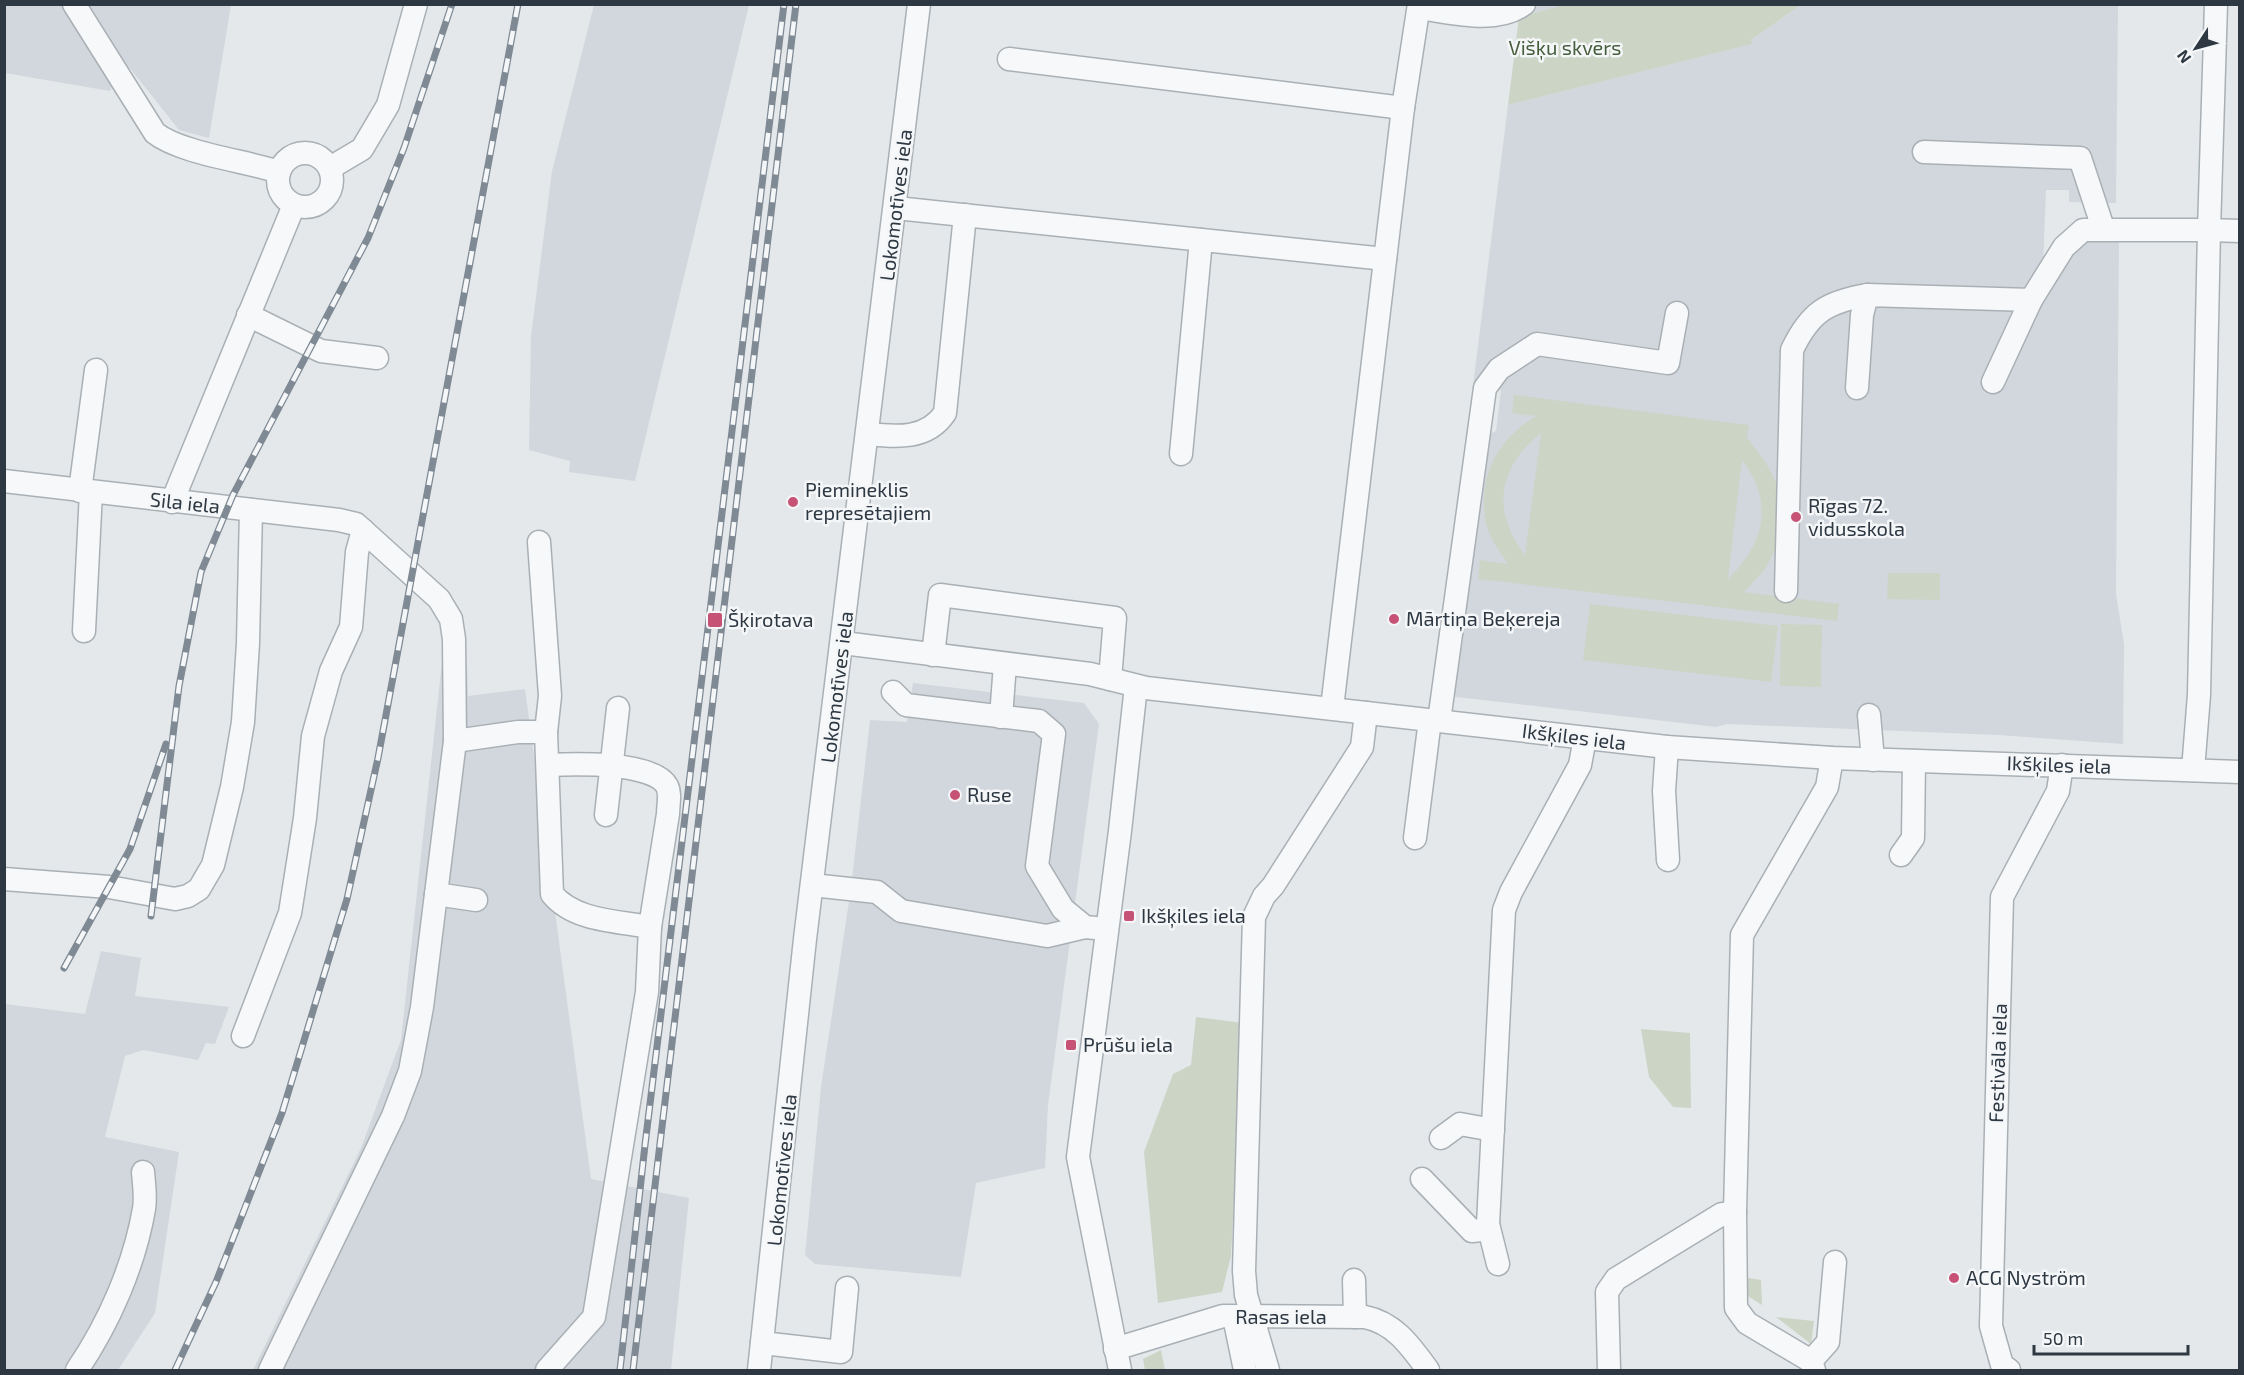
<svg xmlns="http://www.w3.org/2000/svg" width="2244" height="1375" viewBox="0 0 2244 1375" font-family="'Exo 2',sans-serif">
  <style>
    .built { fill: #d2d7dd }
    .green { fill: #ccd4c6; fill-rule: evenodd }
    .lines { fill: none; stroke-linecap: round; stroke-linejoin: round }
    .minor-casing { stroke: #a9b0b5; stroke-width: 25 }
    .minor { stroke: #f7f8f9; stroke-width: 22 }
    .rail-casing { stroke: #7f8a94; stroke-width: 7 }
    .rail { stroke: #f4f6f8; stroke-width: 4.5; stroke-dasharray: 14; stroke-linecap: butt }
    .poi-dot { fill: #c65375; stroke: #f4f6f8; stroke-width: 2 }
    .labels { text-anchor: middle; stroke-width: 5; stroke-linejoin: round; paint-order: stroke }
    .park-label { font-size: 20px; fill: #465d3b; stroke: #f4f6f8 }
    .street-label { font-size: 20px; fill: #2d3843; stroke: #f4f6f8 }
    .poi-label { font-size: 20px; fill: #2d3843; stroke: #f4f6f8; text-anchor: start }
  </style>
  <rect width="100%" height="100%" fill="#e4e8eb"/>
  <g class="built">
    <polygon points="5,5 231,5 209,138 179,130 129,67 115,80 110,91 5,73"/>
    <polygon points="594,5 749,5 635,481 569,472 570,461 529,450 531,336 552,171"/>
    <polygon points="1519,5 1568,5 1519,17"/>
    <polygon points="1801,5 2118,5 2116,203 2069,202 2069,190 2046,190 2043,267 2095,237 2119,238 2116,594 2124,644 2123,744 1998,735 1727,724 1716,727 1448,696 1487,435 1496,431 1501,390 1473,386 1508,105 1751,44 1751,40"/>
    <polygon points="442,662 467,662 468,696 525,689 591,1179 689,1198 671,1370 253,1370 361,1148 401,1040"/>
    <polygon points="913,683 1084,703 1099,724 1048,1105 1045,1168 976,1183 961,1277 815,1264 805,1255 821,1087 851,888 870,720 907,722"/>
    <polygon points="101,951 141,958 135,996 229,1007 215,1044 206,1043 198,1060 143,1050 125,1056 105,1137 179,1152 155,1313 118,1370 5,1370 5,1004 85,1014"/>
  </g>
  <g class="green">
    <polygon points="1568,4 1801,5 1751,40 1752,44 1508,105 1519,17"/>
    <path d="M1514 395 1749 425 1747 438 1765 461 1778 486 1777 546 1765 569 1744 592 1839 604 1837 621 1478 579 1480 560 1508 564C1500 552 1491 540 1487 527 1476 478 1496 441 1536 416L1512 413ZM1541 433 1525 555C1491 510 1498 468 1541 433ZM1742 460C1775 503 1764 544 1728 579Z"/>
    <polygon points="1888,573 1940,573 1940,600 1887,599"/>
    <polygon points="1590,604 1778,626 1771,682 1583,660"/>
    <polygon points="1781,624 1822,625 1821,687 1780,686"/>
    <polygon points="1196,1017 1243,1023 1231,1256 1222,1292 1158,1303 1144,1152 1173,1074 1191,1065"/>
    <polygon points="1641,1029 1690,1033 1691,1108 1673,1107 1649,1077"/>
    <polygon points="1741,1277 1761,1280 1762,1305 1743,1293"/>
    <polygon points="1776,1317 1814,1321 1811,1344"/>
    <polygon points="1161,1350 1165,1370 1145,1370 1143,1359"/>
  </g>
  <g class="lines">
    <g class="minor-casing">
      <g id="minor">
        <path d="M74 4 155 133C180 153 246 161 279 172"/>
        <polyline points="2216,4 2209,230 2240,231"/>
        <path d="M1419 8C1451 12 1496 25 1524 4"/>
        <polyline points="1009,59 1403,108"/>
        <polyline points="1924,152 2080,158 2103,228"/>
        <circle cx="305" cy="180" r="27"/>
        <polyline points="330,168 362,149 388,105 416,4"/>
        <polyline points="896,208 1385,259"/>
        <polyline points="248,315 321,351 377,358"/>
        <polyline points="1993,382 2031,300"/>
        <polyline points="1857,388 1862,315 1867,295 2031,300 2064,247 2083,230 2209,230 2199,695 2193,770"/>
        <path d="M868 434C896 437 927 440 945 413L965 215"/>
        <polyline points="1181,454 1201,240"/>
        <polyline points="4,481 339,520 356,524 439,599 451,619 454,639 455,741 422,1007 410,1071 393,1116 270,1370"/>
        <polyline points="80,491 96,370"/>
        <polyline points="172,502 294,205"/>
        <polyline points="539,542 550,696 546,732"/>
        <path d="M1786 591 1792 350C1810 312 1827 302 1867 295"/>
        <polyline points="84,631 91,492"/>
        <polyline points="843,643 1090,674 1146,688 1667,747 1832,758 2240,772"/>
        <polyline points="933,655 940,595 1115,618 1110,679"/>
        <polyline points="893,692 906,705 1039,721 1054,734 1037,866 1063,909 1085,927 1106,929"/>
        <polyline points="1332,708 1403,108 1419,4"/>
        <polyline points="1869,715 1873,760"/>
        <polyline points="1001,717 1005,664"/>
        <polyline points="1439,721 1485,388 1499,369 1537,344 1668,363 1677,313"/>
        <path d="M455 741 518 732H546L552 894C574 921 617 921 650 927L647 992 594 1317 547 1370"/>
        <polyline points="1667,747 1664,791 1668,860"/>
        <path d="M549 765C573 764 653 761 667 786 671 794 668 805 668 814L650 927"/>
        <polyline points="606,815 618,708"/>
        <polyline points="1415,838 1430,720"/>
        <polyline points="1901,855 1913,838 1914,761"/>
        <polyline points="4,879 109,887 175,899 188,896 199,889 213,865 232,787 243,722 248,643 251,510"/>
        <polyline points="812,885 877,892 901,911 1047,936 1085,927"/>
        <polyline points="436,894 476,900"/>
        <polyline points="243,1036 290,913 305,818 313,736 331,671 351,627 357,552 363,530"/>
        <polyline points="1441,1138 1460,1124 1493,1130"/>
        <polyline points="1422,1179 1472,1231 1482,1230 1488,1224 1504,910 1511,892 1580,765 1585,738"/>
        <polyline points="1488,1224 1498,1264"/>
        <polyline points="1354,1280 1355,1317"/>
        <polyline points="1234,1317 1245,1370"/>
        <polyline points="762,1343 841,1352 847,1288"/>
        <path d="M1115 1349 1223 1316 1365 1317C1395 1323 1411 1347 1428 1370"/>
        <polyline points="1811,1361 1828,1342 1835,1262"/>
        <path d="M77 1370C109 1323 134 1266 144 1209 146 1198 144 1184 143 1172"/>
        <polyline points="759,1370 805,939 919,4"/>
        <polyline points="1120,1370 1078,1157 1120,831 1136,686"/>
        <polyline points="1268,1370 1246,1295 1244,1271 1254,917 1264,896 1273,886 1362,747 1366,713"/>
        <polyline points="1609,1370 1607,1292 1616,1279 1722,1214 1735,1212"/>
        <polyline points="1814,1370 1811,1361 1747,1323 1736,1308 1735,1212 1742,935 1827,787 1832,758"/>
        <polyline points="2009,1370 2002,1365 1991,1326 2002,897 2058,791 2062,765"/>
      </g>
    </g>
    <use href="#minor" class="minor"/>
    <g class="rail-casing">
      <g id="rail">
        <polyline points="151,916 179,686 201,572 233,495 368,238 404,148 452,4"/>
        <polyline points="64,968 130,849 166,744"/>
        <polyline points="175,1370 216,1282 282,1113 347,899 378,758 518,4"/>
        <polyline points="620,1370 645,1145 784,4"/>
        <polyline points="633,1370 796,4"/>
      </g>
    </g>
    <use href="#rail" class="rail"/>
  </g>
  <g class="poi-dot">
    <circle cx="793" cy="502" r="6"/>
    <circle cx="1796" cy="517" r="6"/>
    <circle cx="1394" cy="619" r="6"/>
    <rect x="707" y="612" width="16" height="16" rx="3"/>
    <circle cx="955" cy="795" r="6"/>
    <rect x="1123" y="910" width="12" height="12" rx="3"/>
    <rect x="1065" y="1039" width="12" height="12" rx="3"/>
    <circle cx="1954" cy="1278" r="6"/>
  </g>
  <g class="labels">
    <g class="park-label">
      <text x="1565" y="55">Višķu skvērs</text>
    </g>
    <g class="street-label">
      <text transform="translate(896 205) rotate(-83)" y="7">Lokomotīves iela</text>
      <text transform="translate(185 503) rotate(6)" y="7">Sila iela</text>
      <text transform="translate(837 687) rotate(-83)" y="7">Lokomotīves iela</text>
      <text transform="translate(1574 737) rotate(7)" y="7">Ikšķiles iela</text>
      <text transform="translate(2059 765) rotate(2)" y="7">Ikšķiles iela</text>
      <text transform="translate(1998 1063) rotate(-88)" y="7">Festivāla iela</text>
      <text transform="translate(782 1170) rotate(-84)" y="7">Lokomotīves iela</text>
      <text x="1281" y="1324">Rasas iela</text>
    </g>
    <g class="poi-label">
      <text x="805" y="497">Piemineklis<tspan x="805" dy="23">represētajiem</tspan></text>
      <text x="1808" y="513">Rīgas 72.<tspan x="1808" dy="23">vidusskola</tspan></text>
      <text x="1406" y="626">Mārtiņa Beķereja</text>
      <text x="728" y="627">Šķirotava</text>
      <text x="967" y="802">Ruse</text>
      <text x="1141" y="923">Ikšķiles iela</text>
      <text x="1083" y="1052">Prūšu iela</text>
      <text x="1966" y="1285">ACG Nyström</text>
    </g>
  </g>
  <rect width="2244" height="1375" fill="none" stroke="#2d3843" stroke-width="12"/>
  <g transform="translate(2196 48) rotate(234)" stroke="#f4f6f8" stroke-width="4.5" paint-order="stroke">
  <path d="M0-4.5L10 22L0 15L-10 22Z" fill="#2d3843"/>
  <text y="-9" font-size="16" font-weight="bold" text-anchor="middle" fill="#2d3843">N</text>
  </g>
  <path d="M2034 1345v9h154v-9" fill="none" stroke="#2d3843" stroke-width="3"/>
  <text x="2043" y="1345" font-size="18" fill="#2d3843" stroke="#f4f6f8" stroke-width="4.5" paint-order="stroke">50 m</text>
</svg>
